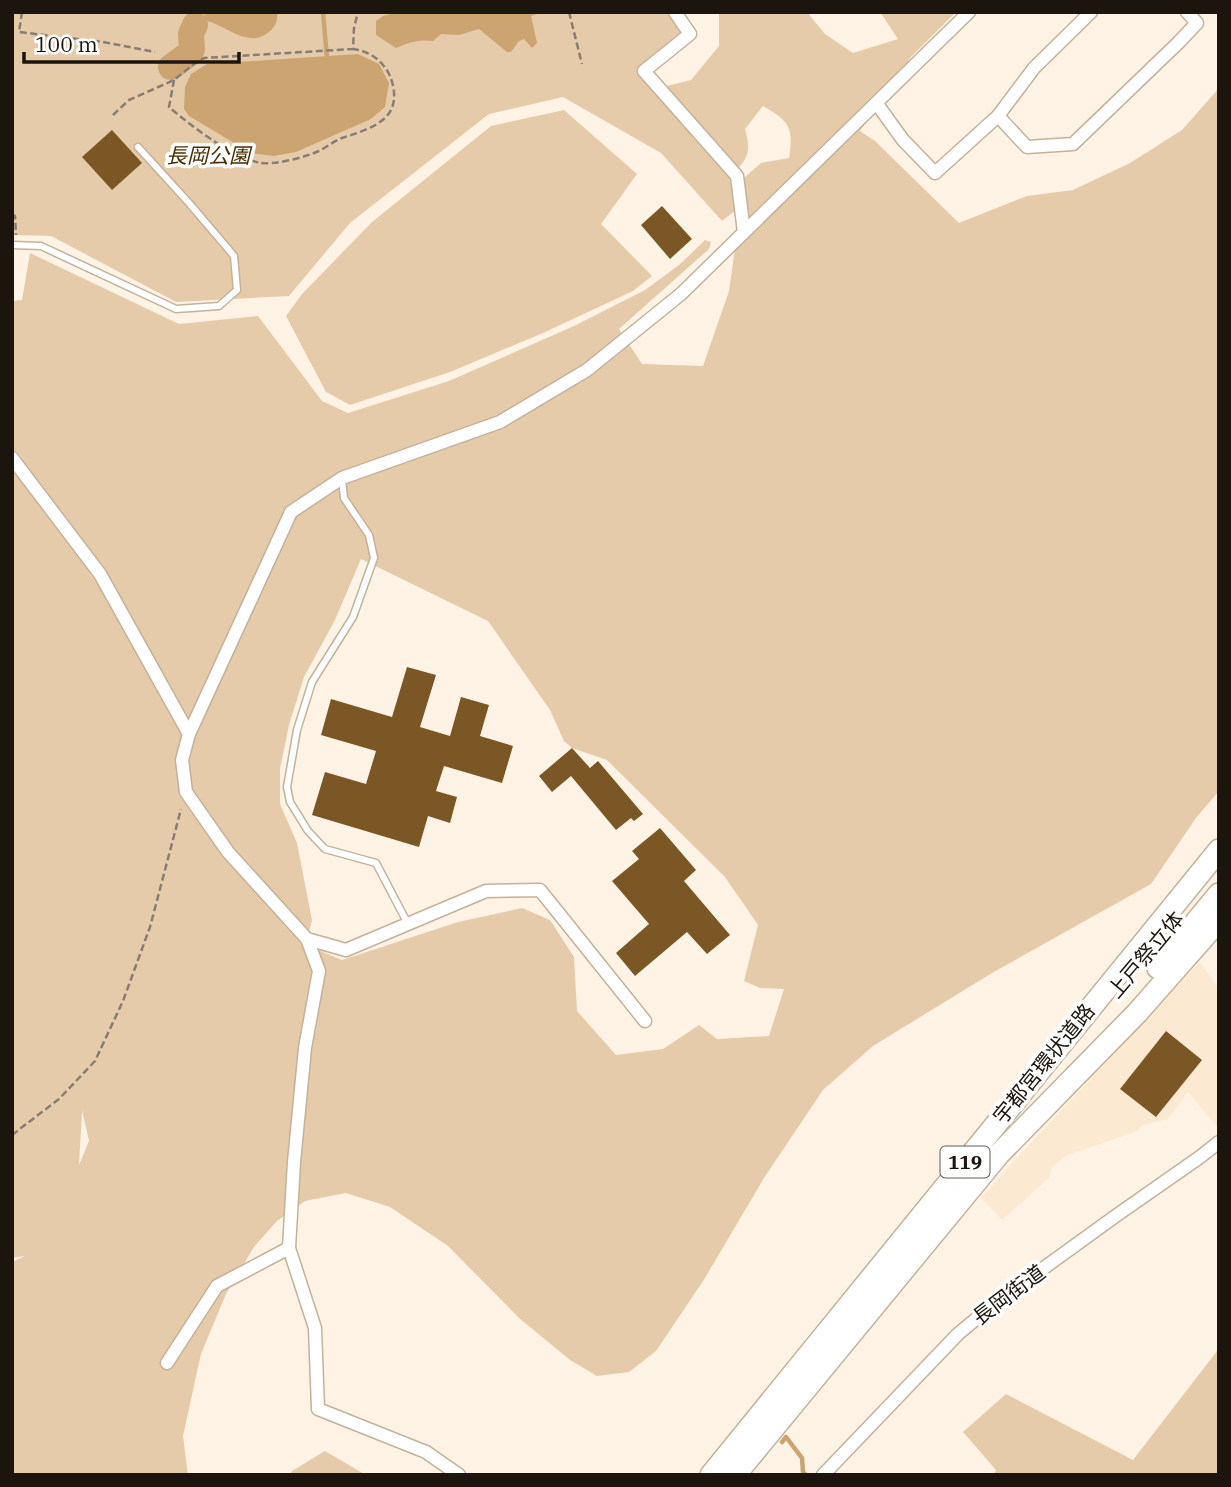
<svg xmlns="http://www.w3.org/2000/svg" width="1231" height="1487" viewBox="0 0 1231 1487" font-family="'IBM Plex Serif','Noto Sans JP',serif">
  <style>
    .built { fill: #fce9d2 }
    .green { fill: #e6cbaa; fill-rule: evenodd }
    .water { fill: #cba472 }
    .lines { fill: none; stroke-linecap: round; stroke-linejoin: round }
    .stream { stroke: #cba472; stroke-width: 4.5 }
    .river { stroke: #cba472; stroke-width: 26 }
    .building { fill: #7b5726 }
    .lane-casing { stroke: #c3b29c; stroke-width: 9 }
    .street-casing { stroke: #c3b29c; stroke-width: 15 }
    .highway-casing { stroke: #c3b29c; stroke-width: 24 }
    .path { stroke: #877e73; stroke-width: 2.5; stroke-dasharray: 7 3.5; stroke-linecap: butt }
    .lane { stroke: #fff; stroke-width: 6 }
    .street { stroke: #fff; stroke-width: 12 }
    .highway { stroke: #fff; stroke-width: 21 }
    .labels { text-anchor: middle; stroke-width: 7; stroke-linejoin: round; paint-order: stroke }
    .shield { fill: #fff; stroke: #605b56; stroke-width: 2 }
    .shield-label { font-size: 19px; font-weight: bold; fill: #1c150d }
    .park-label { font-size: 21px; font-style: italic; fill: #472d03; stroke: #fff }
    .street-label { font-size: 21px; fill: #1c150d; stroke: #fff }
  </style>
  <rect width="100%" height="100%" fill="#fef3e5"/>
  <polygon class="built" points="1200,962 1219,989 1219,1129 1188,1092 1168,1119 1143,1125 1135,1132 1065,1156 1052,1167 1049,1178 1002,1220 981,1198 1012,1163"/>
  <g class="green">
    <polygon points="12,12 668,12 681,33 637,73 732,172 737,209 722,221 661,153 563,97 489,114 350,223 289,296 176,302 51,236 12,235"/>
    <path d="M719 12H807L825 34 853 53 898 39 880 12H956L911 57 860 131 875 141 959 223 1027 196 1073 190 1130 163 1182 130 1219 88V791L1196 818 1151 884 992 973 873 1046 823 1090 764 1178 705 1278 656 1351 629 1372 597 1376 570 1360 519 1318 448 1246 390 1207 346 1193 305 1201 277 1221 254 1247 226 1294 201 1354 183 1436 188 1475H12V1262L25 1256 12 1258V301L22 300 30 253 179 324 258 316 322 401 348 413 449 381 574 326 645 290 679 265 705 240 711 242 709 249 619 329 642 364 703 366 729 291 745 177 761 163 789 158C794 127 789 121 763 106L745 129C751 150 749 157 734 173L659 88 691 80 719 46ZM361 559 488 621 550 710 564 741 572 748 607 760 725 877 758 925 744 981 760 988 784 989 769 1036 717 1039 699 1025 663 1049 616 1055 577 1011 574 957 550 920 522 908 458 922 342 960 306 945 312 920 297 843 280 804V769L289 725 304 677 335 620ZM82 1110 89 1141 79 1165 82 1111Z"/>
    <polygon points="564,110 637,174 601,224 652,276 633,291 543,333 450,372 350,405 326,392 286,316 302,294 372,222 491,126"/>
    <polygon points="1217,1351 1219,1353 1219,1475 994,1475 996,1470 963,1432 1006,1394 1133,1460"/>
    <polygon points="325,1451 366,1475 290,1475 292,1471"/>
  </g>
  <g class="water">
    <path d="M208 12H277C278 21 276 26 269 32 250 48 230 29 211 22 205 20 201 22 195 25L198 20Z"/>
    <path d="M398 12H540V13L531 16 537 43 532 48 524 39 519 41 511 52H507L479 29 459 35 441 34 433 41C419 39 410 42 396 48L376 35V21L383 16Z"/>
    <polygon points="358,54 379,64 389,83 385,107 371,119 296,152 274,156 251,153 189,116 184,109 185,87 191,74 207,64"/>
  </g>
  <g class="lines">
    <g class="stream">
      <polyline points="323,12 327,59"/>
      <polyline points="782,1442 786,1437 802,1458 803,1472 806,1475"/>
    </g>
    <polyline class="river" points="171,67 190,53 192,49 191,34 195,25"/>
  </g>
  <g class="building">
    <polygon points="112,130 142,163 112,190 82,157"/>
    <polygon points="662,206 692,239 670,259 641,225"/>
    <polygon points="407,667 436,675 420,727 450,736 461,697 489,705 480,736 513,746 502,783 444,766 436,791 457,797 450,823 428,816 419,847 312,815 325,772 366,784 376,751 321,735 331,699 392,717"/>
    <polygon points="572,748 590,768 598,761 643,814 634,821 631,818 616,830 571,776 552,792 539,776"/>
    <polygon points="660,828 696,870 684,881 730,935 707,954 687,932 635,976 616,953 649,924 612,881 639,859 632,851"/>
    <polygon points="1166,1031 1202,1060 1156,1117 1120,1089"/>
  </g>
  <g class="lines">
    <g class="lane-casing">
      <g id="lane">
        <polyline points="12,245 41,246 176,309 219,306 237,290 234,256 189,203 138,147"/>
        <polyline points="342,480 344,498 369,535 374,558 353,617 312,682 297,730 287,787 290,802 308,831 325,849 376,863 408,924"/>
      </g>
    </g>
    <g class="street-casing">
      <g id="street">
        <polyline points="675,12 690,34 644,71 737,176 744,232"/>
        <polyline points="877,104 903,140 935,173 998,116 1027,147 1073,144 1178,43 1197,23 1187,12"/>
        <polyline points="998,116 1034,68 1091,12"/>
        <polyline points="12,458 100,574 189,734"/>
        <polyline points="307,939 346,950 486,891 540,890 645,1021"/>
        <polyline points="167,1363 217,1286 289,1248"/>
        <polyline points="459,1475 426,1452 318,1409 315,1328 289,1248 294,1162 305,1048 319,971 307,939 228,852 186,792 182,760 189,734 291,512 342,478 500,422 587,370 681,294 969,12"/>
        <polyline points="823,1475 958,1334 994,1304 1117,1215 1200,1157 1219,1142"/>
      </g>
    </g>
    <g class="highway-casing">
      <g id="highway">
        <polyline points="1158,968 1219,894"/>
        <polyline points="711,1475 1219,850"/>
        <polyline points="735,1475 999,1154 1137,1013 1219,920"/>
      </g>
    </g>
    <g class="path">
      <polyline points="22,12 19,32 103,42 155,52"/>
      <polyline points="569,12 582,64"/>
      <path d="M174 80 169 107C191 126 233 158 261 163 275 165 306 157 319 151 327 147 334 141 342 138 357 133 375 128 386 117 398 105 395 85 388 72 380 59 369 51 353 49"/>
      <polyline points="113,115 129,100 174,80 195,63 204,58 353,49 354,28 358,12"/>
      <polyline points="12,214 15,216 16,235"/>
      <polyline points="12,1135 59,1099 95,1061 123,1001 150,927 181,809"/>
    </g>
    <use href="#lane" class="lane"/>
    <use href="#street" class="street"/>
    <use href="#highway" class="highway"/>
  </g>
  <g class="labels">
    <rect class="shield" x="940.5" y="1146.5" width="49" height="31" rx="5"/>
    <g class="shield-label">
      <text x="965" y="1169">119</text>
    </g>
    <g class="park-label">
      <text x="208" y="163">長岡公園</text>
    </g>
    <g class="street-label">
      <text transform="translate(1146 955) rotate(-50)" y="7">上戸祭立体</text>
      <text transform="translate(1044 1064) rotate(-51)" y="7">宇都宮環状道路</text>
      <text transform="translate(1009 1295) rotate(-37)" y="7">長岡街道</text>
    </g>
  </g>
  <rect width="1231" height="1487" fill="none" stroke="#1c150d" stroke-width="28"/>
  <path d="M24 52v10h215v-10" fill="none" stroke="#1c150d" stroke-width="3.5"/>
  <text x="35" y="52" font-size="21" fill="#1c150d" stroke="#ffffff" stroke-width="5" paint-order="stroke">100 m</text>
</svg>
